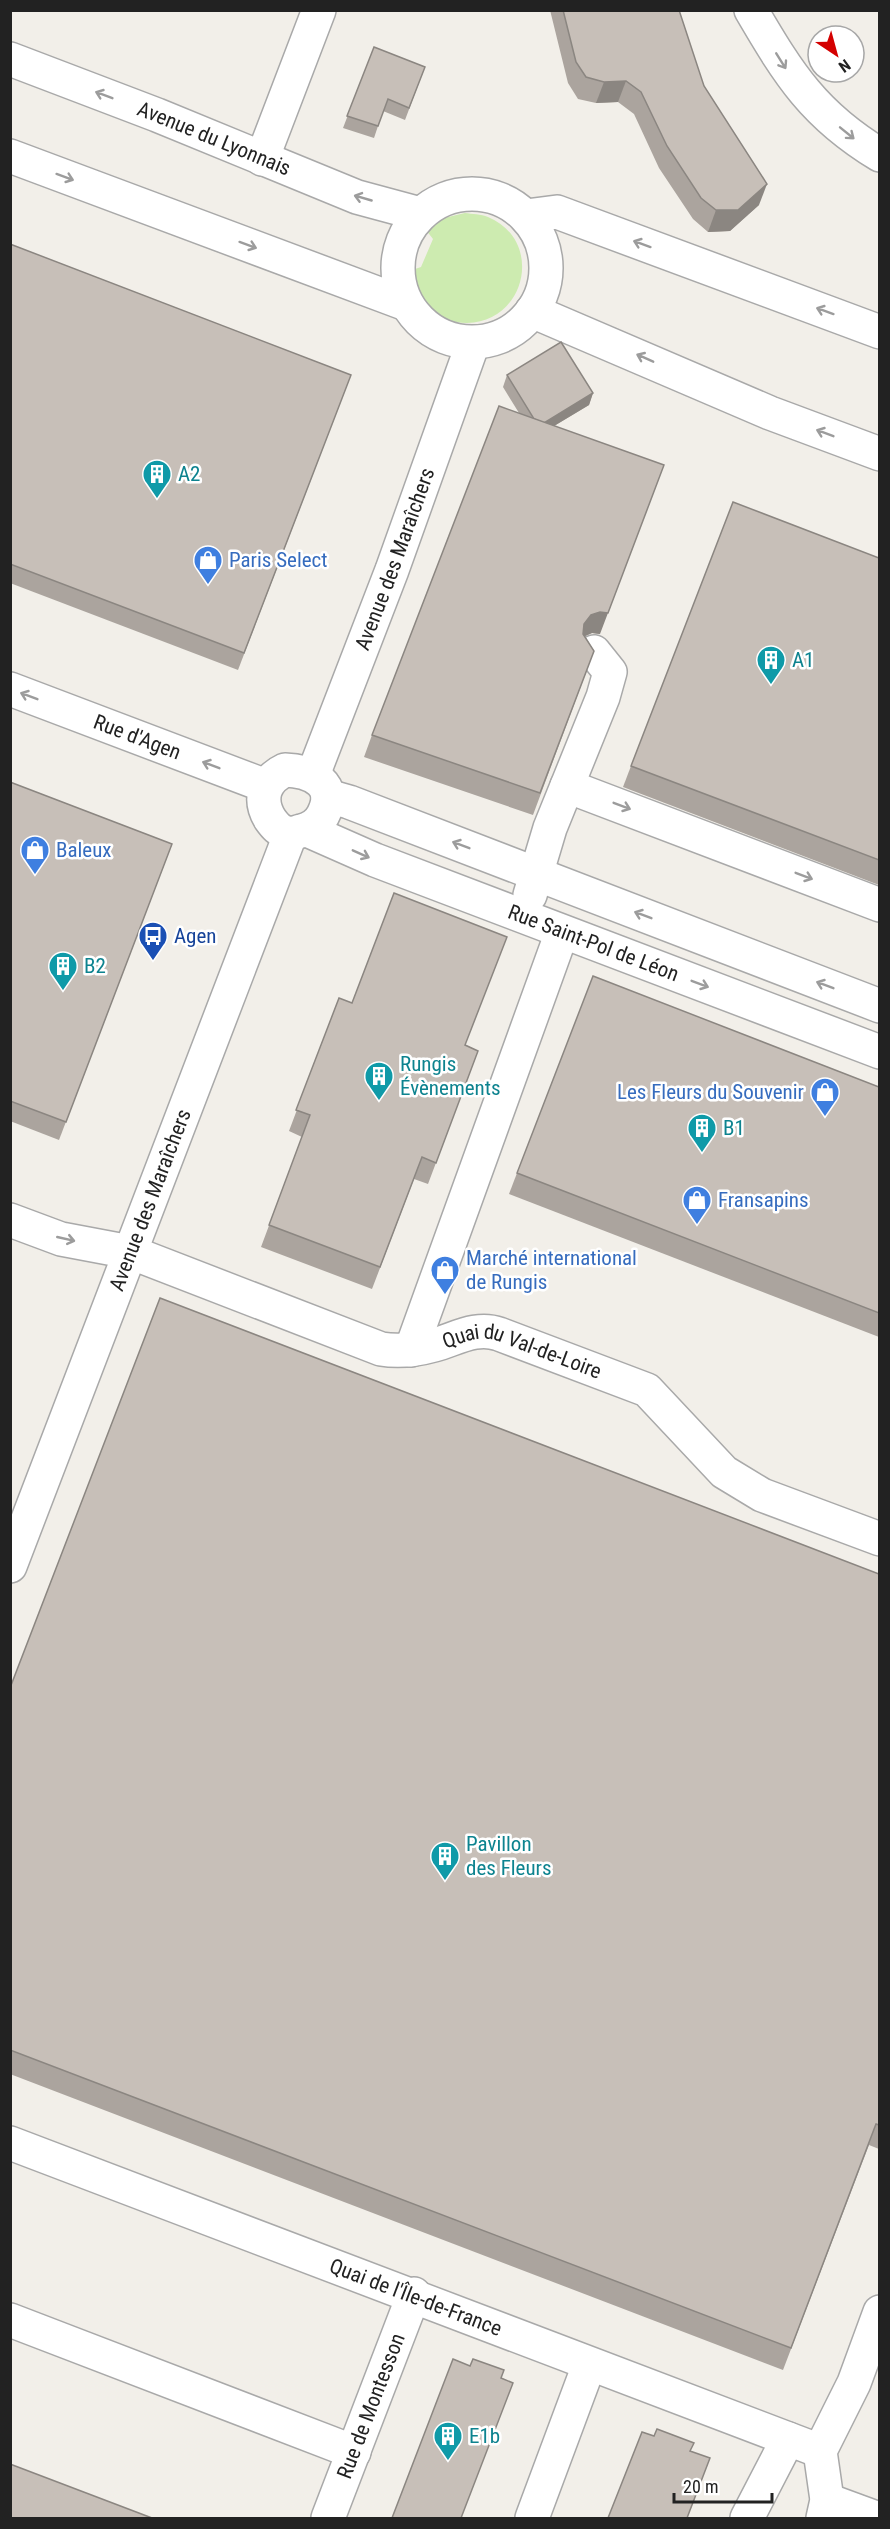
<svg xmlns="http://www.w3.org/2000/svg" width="890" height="2529" viewBox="0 0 890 2529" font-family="'Roboto Condensed',sans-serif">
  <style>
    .grass { fill: #cdebb0 }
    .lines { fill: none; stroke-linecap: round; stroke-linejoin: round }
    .minor-casing { stroke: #a9a9a9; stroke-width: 36 }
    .minor { stroke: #fff; stroke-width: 33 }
    .wall { fill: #aba49e }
    .shaded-wall { fill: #8b8681 }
    .building { fill: #c7bfb8; stroke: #8b8681; stroke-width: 1.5 }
    .oneway { stroke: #9c9c9c }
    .labels { text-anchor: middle; stroke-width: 5; stroke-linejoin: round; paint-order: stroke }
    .street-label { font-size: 21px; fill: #222; stroke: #fff }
    .culture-label { font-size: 21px; fill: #0d838f; stroke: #fff; text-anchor: start }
    .shop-label { font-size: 21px; fill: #366cbe; stroke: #fff; text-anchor: start }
    .transit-label { font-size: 21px; fill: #164399; stroke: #fff; text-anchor: start }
  </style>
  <rect width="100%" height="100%" fill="#f2efe9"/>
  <path class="grass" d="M465 213C472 214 481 214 488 217 549 243 522 333 456 322 428 317 417 295 412 270L421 267 433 239 426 230 444 218Z"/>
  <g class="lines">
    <g class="minor-casing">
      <g id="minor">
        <path d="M751 10C789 75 814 115 880 155"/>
        <path id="s1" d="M10 59 157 115 357 197 420 214"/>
        <polyline points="10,156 406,304"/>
        <polyline points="262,159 319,10"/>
        <circle cx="472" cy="268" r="74"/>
        <polyline points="526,216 557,212 880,332"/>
        <polyline points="532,311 770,413 880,454"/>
        <path id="s2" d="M10 689 266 786"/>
        <path d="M285 770C312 771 339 784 323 815 319 823 310 829 301 831 297 832 292 835 288 833 279 831 275 826 270 819 258 799 264 780 285 770Z"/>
        <path id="s3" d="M313 775 392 570 473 343"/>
        <polyline points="567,786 880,905"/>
        <polyline points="328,796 349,802 880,1006"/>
        <path id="s4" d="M307 830 375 860 880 1052"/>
        <polyline points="530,895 550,828 603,697 610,672 594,652"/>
        <path id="s5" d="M10 1220 61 1239 130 1252 381 1349C399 1352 416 1350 434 1345 456 1339 476 1326 499 1334L647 1390 724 1472 762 1495 880 1539"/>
        <polyline points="411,1350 562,932"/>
        <path id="s6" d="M10 1566 290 835"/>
        <path id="s7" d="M10 2143 820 2451"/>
        <polyline points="10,2320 354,2452"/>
        <polyline points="827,2500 876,2518"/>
        <path id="s8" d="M328 2518 414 2294"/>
        <polyline points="532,2518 589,2365"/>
        <polyline points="747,2518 788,2439"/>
        <polyline points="823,2518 827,2500 820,2451 854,2383 880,2312"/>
      </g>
    </g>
    <use href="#minor" class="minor"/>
  </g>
  <g class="wall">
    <polygon points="550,10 679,10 704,86 759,205 730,231 708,232 693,219 659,168 634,114 618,102 596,103 578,99 568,83"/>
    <polygon points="374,47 425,67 405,120 383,111 374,138 343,128"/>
    <polygon points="10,244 351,375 238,670 10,583"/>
    <polygon points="507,375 593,393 589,405 554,426 600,634 592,633 585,636 594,651 533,815 364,757 372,735 519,413 503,387"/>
    <polygon points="879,558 879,885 623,787 631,766"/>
    <polygon points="10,782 172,844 59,1140 10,1121"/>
    <polygon points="339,998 466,1045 478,1051 428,1184 414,1179 372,1289 261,1247 302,1137 289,1131"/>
    <polygon points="879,1087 879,1337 509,1194 517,1173"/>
    <polygon points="879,1574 879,2149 869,2145 783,2370 10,2074 10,1688"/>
  </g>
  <g class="shaded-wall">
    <polygon points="626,81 618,102 596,103 604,82"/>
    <polygon points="767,184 759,205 730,231 708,232 716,210"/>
    <polygon points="593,393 589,405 534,438 538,426"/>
    <polygon points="664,465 600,634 592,633 583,637 584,624"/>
  </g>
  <g class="building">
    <polygon points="563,10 679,10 704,86 767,184 738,210 716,210 701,198 667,146 641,92 626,81 604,82 586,77 576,62"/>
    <polygon points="374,47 425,67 409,108 388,99 378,126 347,116"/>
    <polygon points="10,244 351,375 244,653 10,564"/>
    <polygon points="561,342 593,393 544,423 534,419 507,375"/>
    <polygon points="499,406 664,465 608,613 600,612 591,615 584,624 583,634 594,651 540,793 372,735"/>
    <polygon points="733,502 879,558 879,860 631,766"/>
    <polygon points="10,782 172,844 66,1122 10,1101"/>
    <polygon points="394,893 507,937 465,1045 478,1051 436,1163 422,1157 380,1267 269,1225 310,1115 296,1110 339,998 352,1003"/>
    <polygon points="593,976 879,1087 879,1313 517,1173"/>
    <polygon points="160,1298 879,1574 879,2125 876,2124 791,2348 10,2050 10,1688"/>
    <polygon points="453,2359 470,2366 473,2359 504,2370 501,2378 513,2383 461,2518 392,2518"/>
    <polygon points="657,2429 694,2443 690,2451 710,2458 687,2518 608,2518 642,2432 654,2436"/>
    <polygon points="10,2464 152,2518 10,2518"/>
  </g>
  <defs><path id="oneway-shaft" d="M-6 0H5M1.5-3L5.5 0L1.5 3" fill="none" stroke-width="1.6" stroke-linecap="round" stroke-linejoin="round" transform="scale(1.5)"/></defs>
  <g class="oneway">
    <use href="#oneway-shaft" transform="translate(781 61) rotate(58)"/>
    <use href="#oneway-shaft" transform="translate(104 95) rotate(-159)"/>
    <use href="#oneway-shaft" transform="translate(847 133) rotate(39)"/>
    <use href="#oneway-shaft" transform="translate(65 177) rotate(20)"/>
    <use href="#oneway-shaft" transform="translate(363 198) rotate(-164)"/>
    <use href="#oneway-shaft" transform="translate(642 244) rotate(-160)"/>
    <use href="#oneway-shaft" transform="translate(248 245) rotate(20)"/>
    <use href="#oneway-shaft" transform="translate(825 311) rotate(-160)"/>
    <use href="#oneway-shaft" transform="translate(645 358) rotate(-156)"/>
    <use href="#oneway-shaft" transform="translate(825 433) rotate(-159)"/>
    <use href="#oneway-shaft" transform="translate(29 696) rotate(-159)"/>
    <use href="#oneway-shaft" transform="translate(211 765) rotate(-159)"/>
    <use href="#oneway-shaft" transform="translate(622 806) rotate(21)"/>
    <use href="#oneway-shaft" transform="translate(461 845) rotate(-159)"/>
    <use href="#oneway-shaft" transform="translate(361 854) rotate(24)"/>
    <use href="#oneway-shaft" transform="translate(804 876) rotate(21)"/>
    <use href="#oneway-shaft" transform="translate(643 915) rotate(-159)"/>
    <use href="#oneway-shaft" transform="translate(700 984) rotate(21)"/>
    <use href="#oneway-shaft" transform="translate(825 985) rotate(-159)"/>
    <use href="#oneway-shaft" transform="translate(66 1239) rotate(13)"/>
  </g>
  <defs>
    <g id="building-pin" transform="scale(1.5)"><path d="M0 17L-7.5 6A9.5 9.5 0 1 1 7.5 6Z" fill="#0f9aa8" stroke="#fff"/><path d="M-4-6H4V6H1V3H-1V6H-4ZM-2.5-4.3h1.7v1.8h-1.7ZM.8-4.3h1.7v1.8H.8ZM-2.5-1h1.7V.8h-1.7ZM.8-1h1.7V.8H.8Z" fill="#fff"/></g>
    <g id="shop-pin" transform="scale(1.5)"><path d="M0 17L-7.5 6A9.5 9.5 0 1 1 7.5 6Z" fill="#3f7fe0" stroke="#fff"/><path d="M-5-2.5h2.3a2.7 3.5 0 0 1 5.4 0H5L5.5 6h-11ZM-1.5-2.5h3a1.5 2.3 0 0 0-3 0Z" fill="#fff"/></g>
    <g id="bus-pin" transform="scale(1.5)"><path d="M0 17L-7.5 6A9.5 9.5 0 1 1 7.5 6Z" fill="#1a4fb4" stroke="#fff"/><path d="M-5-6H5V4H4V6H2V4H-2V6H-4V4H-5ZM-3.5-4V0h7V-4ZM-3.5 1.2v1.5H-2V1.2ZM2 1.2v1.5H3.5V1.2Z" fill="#fff"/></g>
  </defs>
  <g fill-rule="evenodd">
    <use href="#building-pin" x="157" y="474"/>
    <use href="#shop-pin" x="208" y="560"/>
    <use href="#building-pin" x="771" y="660"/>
    <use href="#shop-pin" x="35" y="850"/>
    <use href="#bus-pin" x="153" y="936"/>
    <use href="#building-pin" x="63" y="966"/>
    <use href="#building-pin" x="379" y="1076"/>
    <use href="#shop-pin" x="825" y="1092"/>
    <use href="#building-pin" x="702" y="1128"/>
    <use href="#shop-pin" x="697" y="1200"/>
    <use href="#shop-pin" x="445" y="1270"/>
    <use href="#building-pin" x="445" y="1856"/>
    <use href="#building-pin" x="448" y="2436"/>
  </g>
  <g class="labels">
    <g class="street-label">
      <text dy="7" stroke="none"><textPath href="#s1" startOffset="219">Avenue du Lyonnais</textPath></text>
      <text dy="7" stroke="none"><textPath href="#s3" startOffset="231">Avenue des Maraîchers</textPath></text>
      <text dy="7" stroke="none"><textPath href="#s2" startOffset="136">Rue d'Agen</textPath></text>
      <text dy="7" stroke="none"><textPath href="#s4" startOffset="308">Rue Saint-Pol de Léon</textPath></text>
      <text dy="7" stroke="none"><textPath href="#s6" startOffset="392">Avenue des Maraîchers</textPath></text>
      <text dy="7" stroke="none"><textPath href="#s5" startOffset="540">Quai du Val-de-Loire</textPath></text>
      <text dy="7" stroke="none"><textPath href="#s7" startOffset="434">Quai de l'Île-de-France</textPath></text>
      <text dy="7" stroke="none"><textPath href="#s8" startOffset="120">Rue de Montesson</textPath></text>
    </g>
    <g class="culture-label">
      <text x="178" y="481">A2</text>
      <text x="792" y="667">A1</text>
      <text x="84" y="973">B2</text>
      <text x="400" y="1071">Rungis<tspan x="400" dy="24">Évènements</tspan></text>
      <text x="723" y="1135">B1</text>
      <text x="466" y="1851">Pavillon<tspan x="466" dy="24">des Fleurs</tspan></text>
      <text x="469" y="2443">E1b</text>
    </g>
    <g class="shop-label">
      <text x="229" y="567">Paris Select</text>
      <text x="56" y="857">Baleux</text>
      <text x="804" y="1099" text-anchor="end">Les Fleurs du Souvenir</text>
      <text x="718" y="1207">Fransapins</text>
      <text x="466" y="1265">Marché international<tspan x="466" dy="24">de Rungis</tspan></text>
    </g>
    <g class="transit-label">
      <text x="174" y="943">Agen</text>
    </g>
  </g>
  <rect width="890" height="2529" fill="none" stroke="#222222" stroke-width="24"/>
  <g transform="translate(836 54) rotate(144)"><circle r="28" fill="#ffffff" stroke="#a7a7a7" stroke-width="1.5"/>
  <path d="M0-4.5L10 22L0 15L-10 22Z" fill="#d40000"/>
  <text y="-9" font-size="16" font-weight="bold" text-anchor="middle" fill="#222222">N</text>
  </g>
  <path d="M674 2493v9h98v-9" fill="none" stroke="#222222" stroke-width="3"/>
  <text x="683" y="2493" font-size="18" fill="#222222" stroke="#ffffff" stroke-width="4.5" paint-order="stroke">20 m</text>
</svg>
